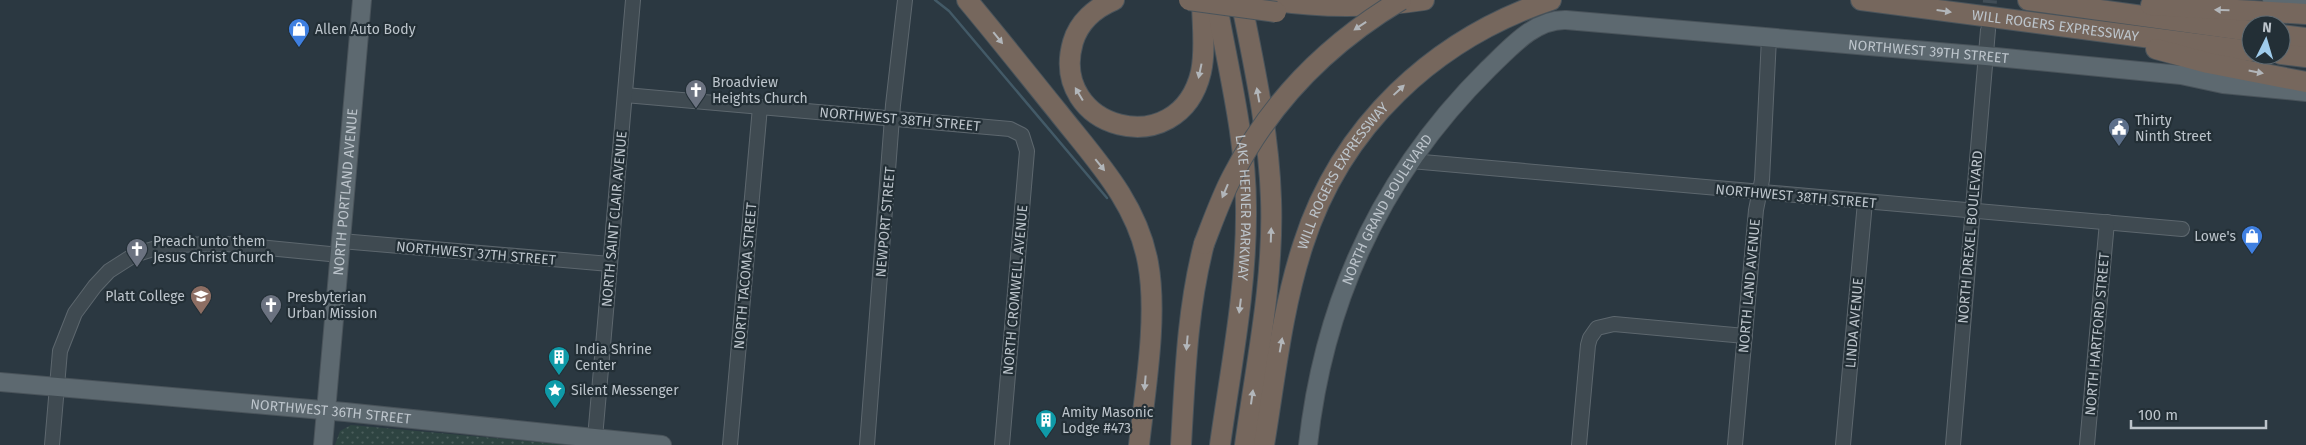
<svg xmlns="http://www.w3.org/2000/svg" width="2306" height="445" viewBox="0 0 2306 445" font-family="'Fira Sans',sans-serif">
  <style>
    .park { fill: url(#park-dots) }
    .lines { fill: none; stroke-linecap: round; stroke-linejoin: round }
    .stream { stroke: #435a67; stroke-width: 2.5 }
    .minor-tunnel { stroke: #414d56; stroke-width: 14; stroke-dasharray: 14 7; stroke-linecap: butt }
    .minor-casing { stroke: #5d676e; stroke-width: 16 }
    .major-casing { stroke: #49535a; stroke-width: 20 }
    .highway-casing { stroke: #4a545b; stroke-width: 22 }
    .minor { stroke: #3f4a51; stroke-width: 14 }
    .major { stroke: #5d6970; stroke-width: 18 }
    .highway { stroke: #76675d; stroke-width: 20 }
    .highway-bridge-casing { stroke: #4a545b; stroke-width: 22; stroke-linecap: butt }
    .highway-bridge { stroke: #76675d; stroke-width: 20 }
    .oneway { fill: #b2b6ba }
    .labels { text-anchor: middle; stroke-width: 4.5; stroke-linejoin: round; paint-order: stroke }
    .street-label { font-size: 14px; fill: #bcc4cb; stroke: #232f36 }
    .poi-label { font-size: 14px; fill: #bcc4cb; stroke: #232f36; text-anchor: start }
  </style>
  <defs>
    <pattern id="park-dots" width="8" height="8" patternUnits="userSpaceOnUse" patternTransform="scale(1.25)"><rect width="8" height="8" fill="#2e4441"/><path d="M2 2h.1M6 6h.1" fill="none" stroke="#4a5d5b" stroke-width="1.8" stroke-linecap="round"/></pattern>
  </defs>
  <rect width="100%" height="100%" fill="#2b3841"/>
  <polygon class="park" points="351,425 570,445 335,445 340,431"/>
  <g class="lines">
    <polyline class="stream" points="935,0 949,11 1107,198"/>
    <polyline class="minor-tunnel" points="1988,24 1990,0"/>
    <g class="minor-casing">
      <g id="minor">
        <polyline points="625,95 1010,129 1022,135 1027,151 1002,445"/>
        <polyline points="1411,161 2182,229"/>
        <polyline points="341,241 610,264"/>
        <polyline points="595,438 633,0"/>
        <polyline points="52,445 60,351 75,313 95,286 109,271 134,255 166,245 227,244 340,255"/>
        <polyline points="730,445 760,107"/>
        <polyline points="867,445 893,105 905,0"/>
        <polyline points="1579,445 1588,345 1590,338 1597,328 1614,324 1745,336"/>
        <polyline points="1735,445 1756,210 1762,180 1769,38"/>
        <polyline points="1843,445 1865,202"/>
        <polyline points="1953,445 1988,30"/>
        <polyline points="2087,445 2107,222"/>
      </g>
    </g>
    <g class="major-casing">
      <g id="major">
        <polyline points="2272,0 2306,5"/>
        <path id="s1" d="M0 382 345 412 662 445"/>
        <path id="s2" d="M323 445 362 0"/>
        <path id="s3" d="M1308 445C1324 298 1383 173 1488 69 1510 48 1534 19 1566 20L1986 56 2181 75 2223 84 2306 92"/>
      </g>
    </g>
    <g class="highway-casing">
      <g id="highway">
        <path d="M967 0C998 37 1028 75 1058 112 1095 159 1137 202 1148 263 1158 316 1145 391 1139 445"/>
        <path d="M1114 0C1095 8 1079 22 1073 42 1048 129 1179 165 1201 72 1206 49 1202 23 1202 0"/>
        <path id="s4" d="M1216 0C1228 69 1246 137 1246 207 1247 287 1231 366 1220 445"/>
        <path d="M1241 0C1254 65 1269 133 1271 199 1274 281 1256 364 1245 445"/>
        <path d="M1269 0C1321 8 1373 8 1424 0"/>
        <path id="s5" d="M1861 0 2251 51"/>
        <polyline points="2028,0 2251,31"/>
        <polyline points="2151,5 2306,14"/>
        <polyline points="2281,35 2306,38"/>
        <polyline points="2156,49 2208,63 2306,82"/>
        <polyline points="2281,54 2306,57"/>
        <path d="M1181 445C1185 377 1187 310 1204 244"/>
        <path id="s6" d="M1264 445C1275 379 1282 309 1303 245 1341 126 1434 39 1551 0"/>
      </g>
    </g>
    <use href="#minor" class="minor"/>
    <use href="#major" class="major"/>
    <use href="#highway" class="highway"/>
    <g class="highway-bridge-casing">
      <g id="highway-bridge">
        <polyline points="1189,0 1276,12"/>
        <path d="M1204 244C1213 221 1221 198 1232 177 1270 102 1329 43 1401 0"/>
      </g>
    </g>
    <use href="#highway-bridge" class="highway-bridge"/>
  </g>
  <defs><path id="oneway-solid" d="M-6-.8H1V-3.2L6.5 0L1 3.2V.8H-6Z" transform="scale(1.25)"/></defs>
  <g class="oneway">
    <use href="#oneway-solid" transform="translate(2222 10) rotate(-178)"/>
    <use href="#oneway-solid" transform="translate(1944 11) rotate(8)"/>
    <use href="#oneway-solid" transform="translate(1360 26) rotate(146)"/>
    <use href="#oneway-solid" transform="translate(998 38) rotate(51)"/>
    <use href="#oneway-solid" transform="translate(1200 71) rotate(102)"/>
    <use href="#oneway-solid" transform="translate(2256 72) rotate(11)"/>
    <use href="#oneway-solid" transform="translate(1399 90) rotate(-43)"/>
    <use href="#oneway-solid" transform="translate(1079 94) rotate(-121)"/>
    <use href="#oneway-solid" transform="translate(1258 95) rotate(-100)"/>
    <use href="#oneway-solid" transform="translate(1100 165) rotate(51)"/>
    <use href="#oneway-solid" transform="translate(1225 191) rotate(113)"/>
    <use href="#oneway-solid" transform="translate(1271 235) rotate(-88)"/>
    <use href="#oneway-solid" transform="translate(1240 306) rotate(97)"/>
    <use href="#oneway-solid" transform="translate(1187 343) rotate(95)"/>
    <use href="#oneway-solid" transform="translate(1281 345) rotate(-80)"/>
    <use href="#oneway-solid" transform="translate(1145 383) rotate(95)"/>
    <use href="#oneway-solid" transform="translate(1252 397) rotate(-82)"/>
  </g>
  <defs>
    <g id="shop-pin" transform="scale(1.125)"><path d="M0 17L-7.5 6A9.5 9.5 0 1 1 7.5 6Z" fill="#3f7fe0" stroke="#232f36"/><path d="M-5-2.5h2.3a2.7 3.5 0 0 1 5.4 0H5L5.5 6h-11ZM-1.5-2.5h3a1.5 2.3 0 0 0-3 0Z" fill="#fff"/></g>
    <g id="church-pin" transform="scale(1.125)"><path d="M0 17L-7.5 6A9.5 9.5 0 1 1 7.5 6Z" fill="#6b7280" stroke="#232f36"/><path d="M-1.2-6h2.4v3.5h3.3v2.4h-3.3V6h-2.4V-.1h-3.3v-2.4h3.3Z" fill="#fff"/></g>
    <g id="civic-pin" transform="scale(1.125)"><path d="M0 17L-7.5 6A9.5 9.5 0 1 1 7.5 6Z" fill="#5c6f8a" stroke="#232f36"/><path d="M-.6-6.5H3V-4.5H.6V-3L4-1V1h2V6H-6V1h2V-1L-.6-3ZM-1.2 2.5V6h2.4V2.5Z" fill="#fff"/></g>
    <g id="school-pin" transform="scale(1.125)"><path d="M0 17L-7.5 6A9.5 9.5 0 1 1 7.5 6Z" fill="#8d6e63" stroke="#232f36"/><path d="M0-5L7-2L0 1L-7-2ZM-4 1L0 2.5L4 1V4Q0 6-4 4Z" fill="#fff"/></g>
    <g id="building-pin" transform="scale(1.125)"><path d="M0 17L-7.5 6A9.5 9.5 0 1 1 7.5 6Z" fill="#0f9aa8" stroke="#232f36"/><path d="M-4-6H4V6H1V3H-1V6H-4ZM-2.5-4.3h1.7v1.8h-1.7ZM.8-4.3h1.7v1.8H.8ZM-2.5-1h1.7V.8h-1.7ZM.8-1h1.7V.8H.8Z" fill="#fff"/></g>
    <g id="sight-pin" transform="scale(1.125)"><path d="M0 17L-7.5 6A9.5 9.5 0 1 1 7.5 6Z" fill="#0f9aa8" stroke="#232f36"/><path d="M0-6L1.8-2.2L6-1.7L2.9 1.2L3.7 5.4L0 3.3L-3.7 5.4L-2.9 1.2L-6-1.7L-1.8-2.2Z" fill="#fff"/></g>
  </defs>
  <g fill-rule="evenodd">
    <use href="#shop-pin" x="299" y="29"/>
    <use href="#church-pin" x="696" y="90"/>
    <use href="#civic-pin" x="2119" y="128"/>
    <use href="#shop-pin" x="2252" y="236"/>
    <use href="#church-pin" x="137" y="249"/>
    <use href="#school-pin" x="201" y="296"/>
    <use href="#church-pin" x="271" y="305"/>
    <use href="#building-pin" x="559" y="357"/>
    <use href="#sight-pin" x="555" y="390"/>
    <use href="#building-pin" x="1046" y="420"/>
  </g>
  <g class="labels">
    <g class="street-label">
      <text dy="5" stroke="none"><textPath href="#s5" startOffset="196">WILL ROGERS EXPRESSWAY</textPath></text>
      <text dy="5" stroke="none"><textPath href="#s3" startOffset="884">NORTHWEST 39TH STREET</textPath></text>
      <text transform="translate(900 119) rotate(5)" y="5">NORTHWEST 38TH STREET</text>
      <text dy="5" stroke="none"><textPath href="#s6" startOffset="284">WILL ROGERS EXPRESSWAY</textPath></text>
      <text dy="5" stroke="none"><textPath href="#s2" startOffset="254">NORTH PORTLAND AVENUE</textPath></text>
      <text transform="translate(1796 196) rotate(5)" y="5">NORTHWEST 38TH STREET</text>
      <text dy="5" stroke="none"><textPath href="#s4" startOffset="210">LAKE HEFNER PARKWAY</textPath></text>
      <text dy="5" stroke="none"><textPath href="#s3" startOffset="251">NORTH GRAND BOULEVARD</textPath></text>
      <text transform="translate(614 219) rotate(-85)" y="5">NORTH SAINT CLAIR AVENUE</text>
      <text transform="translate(885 222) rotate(-85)" y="5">NEWPORT STREET</text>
      <text transform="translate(1970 237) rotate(-85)" y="5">NORTH DREXEL BOULEVARD</text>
      <text transform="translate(476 253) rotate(5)" y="5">NORTHWEST 37TH STREET</text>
      <text transform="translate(745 276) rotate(-85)" y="5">NORTH TACOMA STREET</text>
      <text transform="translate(1749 286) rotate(-85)" y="5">NORTH LAND AVENUE</text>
      <text transform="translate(1015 290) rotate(-85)" y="5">NORTH CROMWELL AVENUE</text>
      <text transform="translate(1854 323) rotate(-85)" y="5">LINDA AVENUE</text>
      <text transform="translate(2097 334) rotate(-85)" y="5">NORTH HARTFORD STREET</text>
      <text dy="5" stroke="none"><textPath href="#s1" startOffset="332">NORTHWEST 36TH STREET</textPath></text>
    </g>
    <g class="poi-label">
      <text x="315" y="34">Allen Auto Body</text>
      <text x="712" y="87">Broadview<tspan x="712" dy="16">Heights Church</tspan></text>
      <text x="2135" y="125">Thirty<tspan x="2135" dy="16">Ninth Street</tspan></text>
      <text x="2236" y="241" text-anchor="end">Lowe's</text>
      <text x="153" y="246">Preach unto them<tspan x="153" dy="16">Jesus Christ Church</tspan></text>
      <text x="185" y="301" text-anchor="end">Platt College</text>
      <text x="287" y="302">Presbyterian<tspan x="287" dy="16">Urban Mission</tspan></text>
      <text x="575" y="354">India Shrine<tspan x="575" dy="16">Center</tspan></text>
      <text x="571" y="395">Silent Messenger</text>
      <text x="1062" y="417">Amity Masonic<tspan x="1062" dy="16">Lodge #473</tspan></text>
    </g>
  </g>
  <g transform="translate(2266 40) rotate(5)"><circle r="24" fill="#232f36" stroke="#606b72"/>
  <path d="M0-4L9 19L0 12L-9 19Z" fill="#9fccec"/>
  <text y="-8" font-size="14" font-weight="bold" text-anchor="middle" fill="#bcc4cb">N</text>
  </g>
  <path d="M2131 420v8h135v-8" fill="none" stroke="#bcc4cb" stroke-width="2.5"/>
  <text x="2138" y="420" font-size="15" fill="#bcc4cb" stroke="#232f36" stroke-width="4" paint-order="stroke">100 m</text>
</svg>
